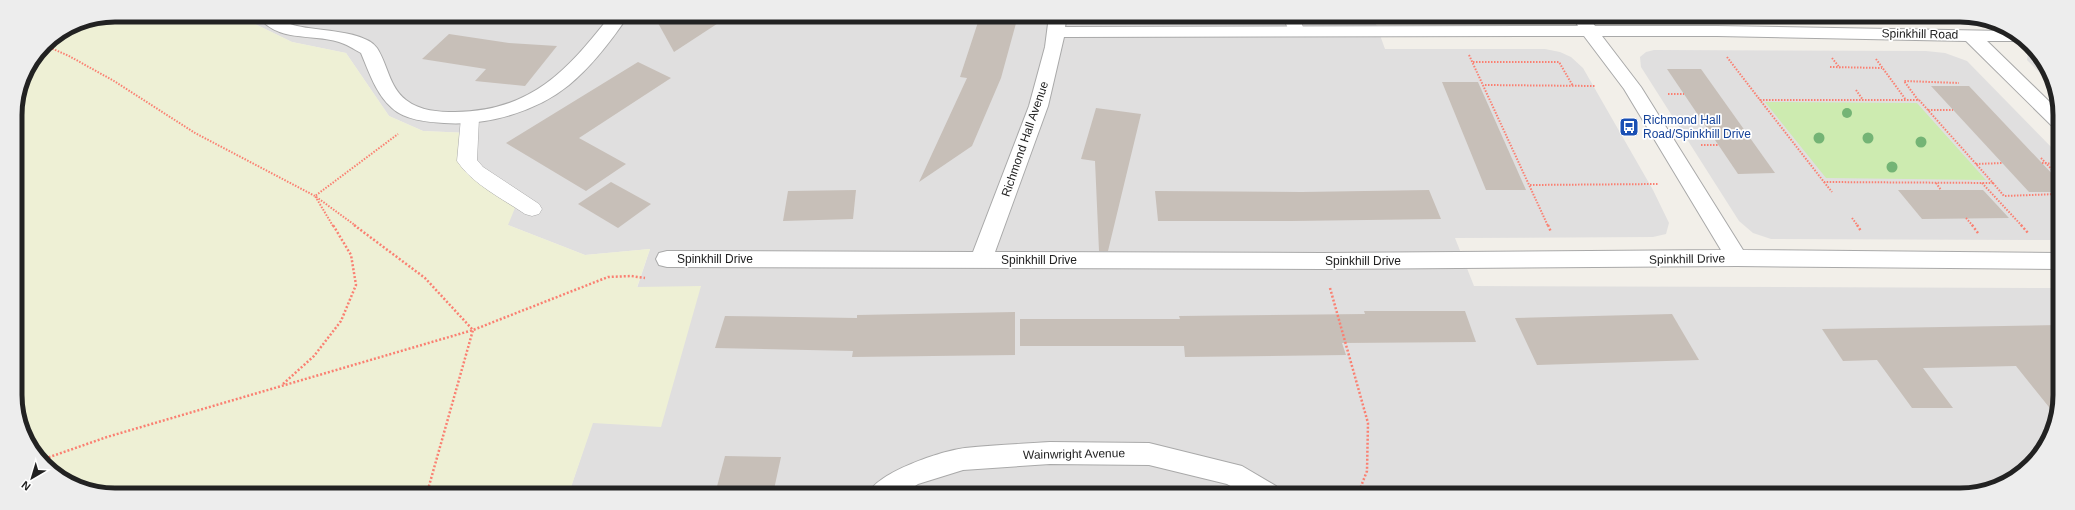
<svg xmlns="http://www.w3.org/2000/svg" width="2075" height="510" viewBox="0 0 2075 510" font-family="Arial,sans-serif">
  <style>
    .residential { fill: #e0dfdf }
    .farmland { fill: #eef0d5 }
    .grass { fill: #cdebb0 }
    .building { fill: #c7bfb8 }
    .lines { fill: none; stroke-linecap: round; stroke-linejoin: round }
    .service-casing { stroke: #a9a9a9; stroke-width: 1 }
    .minor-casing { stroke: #a9a9a9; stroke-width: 2 }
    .path-far1 { stroke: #fa8072; stroke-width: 2; stroke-dasharray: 1.5 1.5; stroke-linecap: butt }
    .path { stroke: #fa8072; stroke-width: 2.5; stroke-dasharray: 2 2; stroke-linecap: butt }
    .service { fill: #fff; fill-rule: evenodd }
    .minor { fill: #fff; fill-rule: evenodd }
    .tree { fill: #74b475 }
    .labels { text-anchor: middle; stroke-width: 3.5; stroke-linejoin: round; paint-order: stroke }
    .street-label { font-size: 12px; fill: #222; stroke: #fff }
    .transit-label { font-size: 12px; fill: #164399; stroke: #fff; text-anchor: start }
    .rim { fill: none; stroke: #222; stroke-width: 5 }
  </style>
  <rect width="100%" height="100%" fill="#f2efe9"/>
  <g class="residential">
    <polygon points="215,15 1373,16 1385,49 1545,49 1560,52 1571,57 1583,68 1653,190 1669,223 1666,234 1653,237 1455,238 1474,286 2058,288 2058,415 2046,445 2026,470 1998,487 1966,495 569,493 650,249 585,255 508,225 465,169 469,133 423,131 389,116 346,53 292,42 251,22"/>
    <polygon points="1627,17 1980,17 1985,20 1634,18"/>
    <polygon points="1654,50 1926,51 1945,53 1967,61 2058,154 2058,240 1771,239 1753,233 1739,221 1641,67 1640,57 1646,52"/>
    <polygon points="2034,51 2052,85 2027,60 2028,54"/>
  </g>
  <polygon class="farmland" points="115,15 215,15 251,22 292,42 346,53 389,116 423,131 469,133 465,169 517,203 508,225 585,255 650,249 637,287 701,286 661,427 593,423 569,493 95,493 44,465 17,415 15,109 23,77 45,44 77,23"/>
  <polygon class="grass" points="1765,102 1917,103 1986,180 1826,178"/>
  <g class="building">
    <polygon points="685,16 729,16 674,52 658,23"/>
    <polygon points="980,16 1018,16 1001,78 972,146 919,182 967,78 960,77"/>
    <polygon points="449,34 509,43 557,46 525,86 475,81 486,69 422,59"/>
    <polygon points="638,62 671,78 579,138 626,164 586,191 506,143"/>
    <polygon points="1667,69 1701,69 1775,173 1738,174"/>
    <polygon points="1442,82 1478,82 1526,190 1486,190"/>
    <polygon points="1931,86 1969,86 2058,180 2058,192 2029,192"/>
    <polygon points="1096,108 1141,114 1108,251 1099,251 1095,161 1081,159"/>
    <polygon points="611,182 651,204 618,228 578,204"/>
    <polygon points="856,190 853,219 783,221 788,191"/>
    <polygon points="1429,190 1441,219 1292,221 1158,221 1155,191 1302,192"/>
    <polygon points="1898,190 1983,190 2009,218 1922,219"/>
    <polygon points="1364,311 1465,311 1476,342 1342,343 1346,355 1185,357 1184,346 1020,346 1020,319 1180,319 1179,316 1365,314"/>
    <polygon points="1015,312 1015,355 852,357 853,351 715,348 725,316 857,318 857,315"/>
    <polygon points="1672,314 1699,360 1537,365 1515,318"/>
    <polygon points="2058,325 2057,417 2016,366 1923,368 1953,408 1912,408 1877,360 1843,361 1822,329"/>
    <polygon points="725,456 781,457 773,494 715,494"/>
  </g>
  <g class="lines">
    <g class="service-casing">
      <g id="service">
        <polygon points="1283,16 1299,16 1304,30 1302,34 1296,35 1290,34"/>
        <path d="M470 112 477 114 479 118 477 160 483 167 539 204 542 209 539 214 532 216 525 214C503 199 472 184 457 161L461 118 463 114Z"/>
      </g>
    </g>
    <g class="minor-casing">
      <g id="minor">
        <path d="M257 15C262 15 271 13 276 15 283 18 288 25 297 26 317 31 364 30 377 48 388 65 389 87 406 100 420 111 439 112 455 112 531 111 567 71 610 16H628C611 41 592 66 569 85 536 112 486 126 444 123 427 122 405 120 392 108 376 94 369 72 361 53 354 49 346 44 339 42 310 33 277 43 257 15Z"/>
        <path d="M1049 16H1067L1065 27 1578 26 1573 17H1589L1595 26H1717L2005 31 2021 39 2014 41H1987L2058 110V127L2051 125 1966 41 1717 36H1602L1641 87 1743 250 2058 253V269L1737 266 1322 269 667 267 659 265 656 259 659 253 667 251 973 252 1029 106 1045 47ZM1584 36 1624 89 1721 250 1322 253 995 252 1048 106 1064 37Z"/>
        <path d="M1050 442 1149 443 1242 466 1276 486 1280 494H1244L1227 484 1149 465 1050 464 963 470 918 484 903 494H868C878 472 941 451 965 448 993 445 1022 444 1050 442Z"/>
      </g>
    </g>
    <g class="path-far1">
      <polyline points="44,45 69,56 114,81 195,133 315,196 356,226"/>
      <polyline points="1469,55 1548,226"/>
      <polyline points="1727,57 1760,100"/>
      <polyline points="1832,58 1840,68"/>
      <polyline points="1876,59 1906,100"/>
      <polyline points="1473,62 1559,62 1573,86"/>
      <polyline points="1830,67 1882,68"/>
      <polyline points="1485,85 1596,86"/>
      <polyline points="1856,90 1863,100"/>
      <polyline points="1668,94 1684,94"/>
      <polygon points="1760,100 1919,100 1993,183 1824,182"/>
      <polyline points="1918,100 1904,81 1959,83"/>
      <polyline points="1928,110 1953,110"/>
      <polyline points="1701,145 1718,145"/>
      <polyline points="2041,158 2058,176"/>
      <polyline points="2042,163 2058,164"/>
      <polyline points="1976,164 2003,163"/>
      <polyline points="1824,182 1832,192"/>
      <polyline points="1936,183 1941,190"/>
      <polyline points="1982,183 2022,226"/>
      <polyline points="1993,183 2004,196 2058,194"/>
      <polyline points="1530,185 1658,184"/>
      <polyline points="1852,218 1858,226"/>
      <polyline points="1966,218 1973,226"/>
      <polyline points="333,226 315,196 398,134"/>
    </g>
    <g class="path">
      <polyline points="354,225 425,278 473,330 427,493"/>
      <polyline points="1548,225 1551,232"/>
      <polyline points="1857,225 1861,231"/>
      <polyline points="1972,225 1978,233"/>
      <polyline points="2021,225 2028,233"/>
      <polyline points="1330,288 1368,423 1367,471 1358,494"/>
      <polyline points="283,384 314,356 341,321 356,285 351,255 333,225"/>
      <polyline points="41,460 107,437 473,330 608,277 631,276 645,278"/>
    </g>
    <use href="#service" class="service"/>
    <use href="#minor" class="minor"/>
  </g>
  <g class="tree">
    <circle cx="1847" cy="113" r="5"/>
    <circle cx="1819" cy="138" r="5.5"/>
    <circle cx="1868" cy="138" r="5.5"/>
    <circle cx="1921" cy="142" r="5.5"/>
    <circle cx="1892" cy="167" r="5.5"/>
  </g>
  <defs>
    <g id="bus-square" transform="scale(1)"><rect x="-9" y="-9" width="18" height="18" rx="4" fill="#1a4fb4" stroke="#fff"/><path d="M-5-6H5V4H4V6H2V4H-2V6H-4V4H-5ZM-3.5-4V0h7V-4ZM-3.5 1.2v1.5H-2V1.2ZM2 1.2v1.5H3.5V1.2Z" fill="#fff"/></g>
  </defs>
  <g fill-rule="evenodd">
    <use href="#bus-square" x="1629" y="127"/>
  </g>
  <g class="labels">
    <g class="street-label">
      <text transform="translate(1920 34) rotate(1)" y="4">Spinkhill Road</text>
      <text transform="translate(1025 139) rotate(-71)" y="4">Richmond Hall Avenue</text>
      <text x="715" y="263">Spinkhill Drive</text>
      <text transform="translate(1687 259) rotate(-1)" y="4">Spinkhill Drive</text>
      <text x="1039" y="264">Spinkhill Drive</text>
      <text x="1363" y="265">Spinkhill Drive</text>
      <text transform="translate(1074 454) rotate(-1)" y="4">Wainwright Avenue</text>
    </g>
    <g class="transit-label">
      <text x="1643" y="124">Richmond Hall<tspan x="1643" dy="14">Road/Spinkhill Drive</tspan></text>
    </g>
  </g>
  <path d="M0 0H2075V510H0ZM115 22H1960A93 93 0 0 1 2053 115V395A93 93 0 0 1 1960 488H115A93 93 0 0 1 22 395V115A93 93 0 0 1 115 22Z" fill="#ededed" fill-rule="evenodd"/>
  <path class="rim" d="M115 22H1960A93 93 0 0 1 2053 115V395A93 93 0 0 1 1960 488H115A93 93 0 0 1 22 395V115A93 93 0 0 1 115 22Z"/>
  <g transform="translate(32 478) rotate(218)" stroke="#ffffff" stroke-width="3" paint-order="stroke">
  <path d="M0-3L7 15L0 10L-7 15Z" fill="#222222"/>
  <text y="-6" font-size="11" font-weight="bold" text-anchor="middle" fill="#222222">N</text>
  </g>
</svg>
